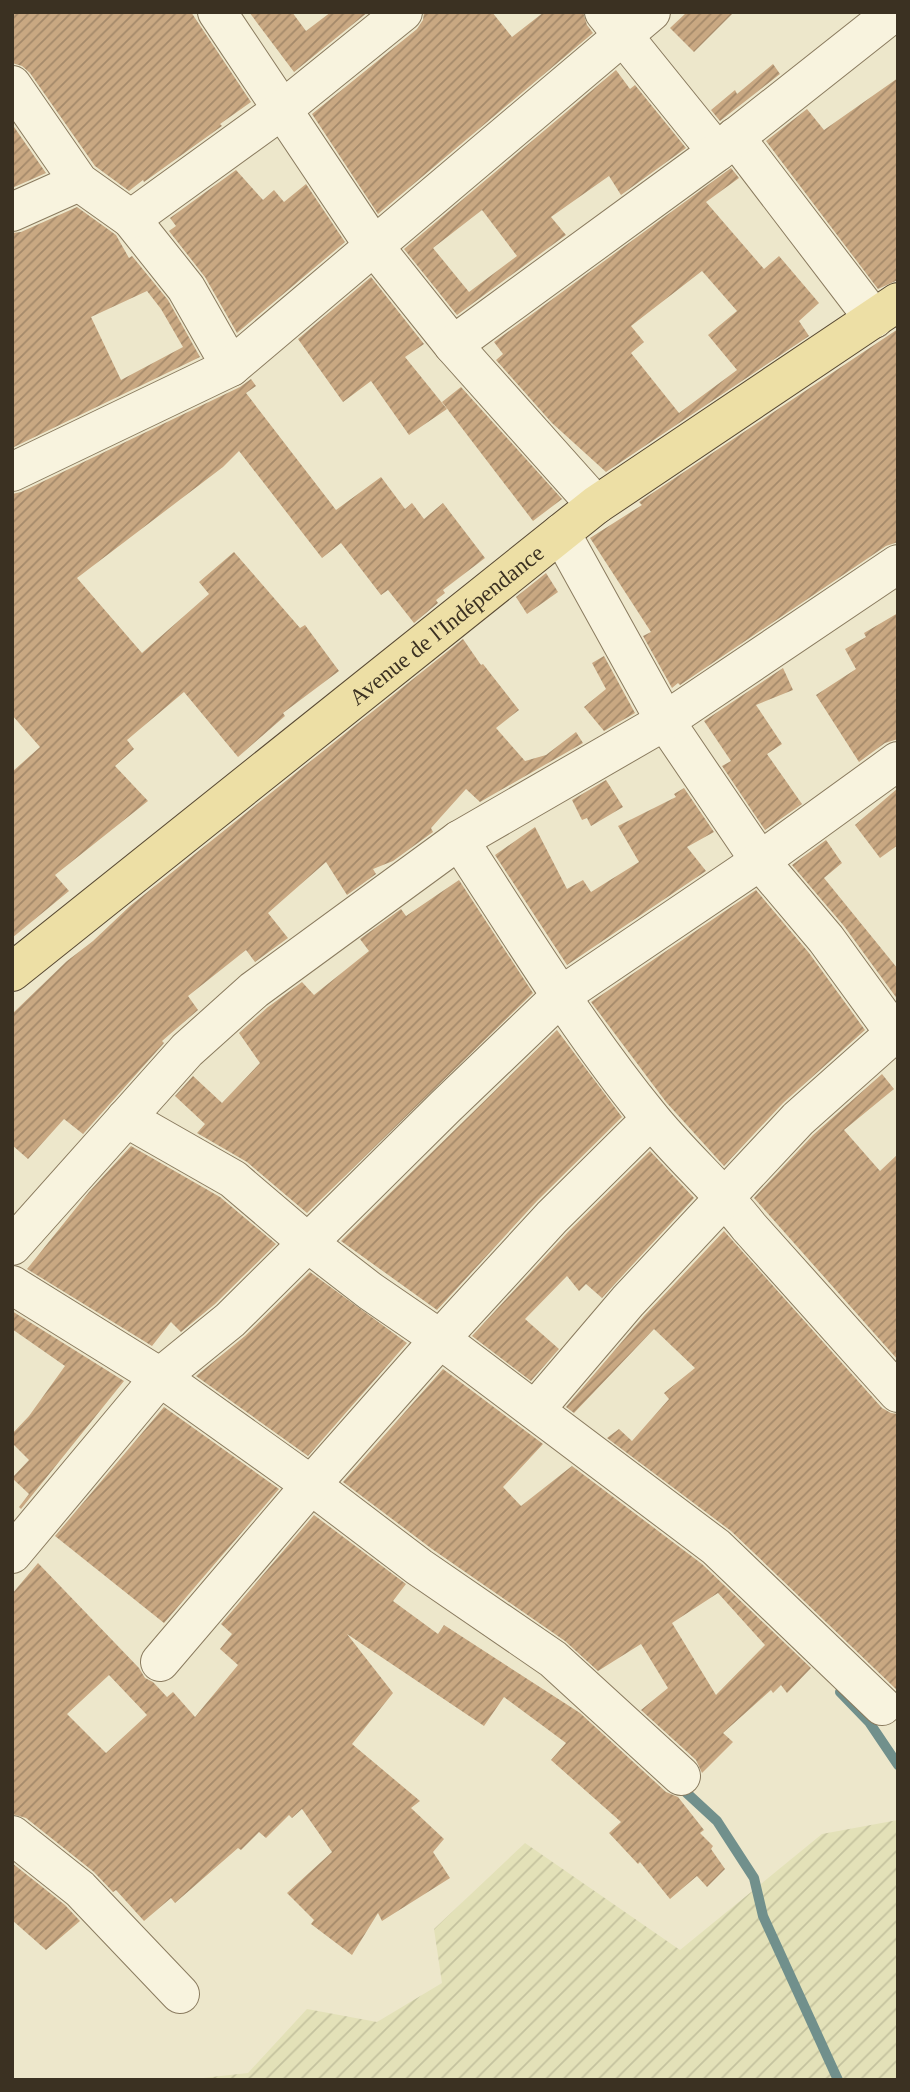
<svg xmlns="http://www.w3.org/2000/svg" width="910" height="2092" viewBox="0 0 910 2092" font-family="'Times New Roman',serif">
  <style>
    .farmland { fill: url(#farmland-furrows) }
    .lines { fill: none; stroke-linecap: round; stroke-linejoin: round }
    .stream { stroke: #71908c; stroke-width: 10 }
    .building { fill: url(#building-hatch); fill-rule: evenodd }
    .minor-casing { stroke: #8a7b5f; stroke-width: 40 }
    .major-casing { stroke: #584933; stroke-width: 40 }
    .minor { stroke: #f8f3de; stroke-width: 38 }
    .major { stroke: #eddfa5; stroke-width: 38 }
    .labels { text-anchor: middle; stroke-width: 5; stroke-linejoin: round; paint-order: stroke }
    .street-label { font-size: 23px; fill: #3b3122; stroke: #f5f0da }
  </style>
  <defs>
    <pattern id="farmland-furrows" width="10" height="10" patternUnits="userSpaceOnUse" patternTransform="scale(1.75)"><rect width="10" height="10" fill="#e3e1b8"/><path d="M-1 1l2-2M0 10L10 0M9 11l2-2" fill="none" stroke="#c4c29e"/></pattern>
    <pattern id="building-hatch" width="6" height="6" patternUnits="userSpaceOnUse" patternTransform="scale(1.75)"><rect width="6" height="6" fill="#c9a882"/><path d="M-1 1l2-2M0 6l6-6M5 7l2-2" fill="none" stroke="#a4896a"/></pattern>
  </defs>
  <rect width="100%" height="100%" fill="#ede7cb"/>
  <polygon class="farmland" points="898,1820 898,2080 185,2080 248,2073 307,2009 377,2022 442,1983 434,1929 525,1843 680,1950 822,1834"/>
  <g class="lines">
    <g class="stream">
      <polyline points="840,1692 869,1722 898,1765"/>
      <polyline points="678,1785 717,1821 754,1878 763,1916 838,2080"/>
    </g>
  </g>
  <g class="building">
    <polygon points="12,12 191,12 251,102 220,124 222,126 144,182 143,180 129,191 95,166 30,73 22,66 12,63"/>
    <polygon points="249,12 292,12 306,31 331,12 368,12 294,72"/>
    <polygon points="424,12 492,12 512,37 544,12 583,12 587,25 593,33 378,214 312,114 417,29 423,20"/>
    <polygon points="687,12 734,12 694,52 670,28"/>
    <polygon points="773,64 780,74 720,121 711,110 735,90 737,94"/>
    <path d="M616 70 630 89 635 85 686 148 621 195 609 176 551 217 566 235 457 315 404 249ZM482 210 517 256 469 292 433 248Z"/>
    <polygon points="898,78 898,280 878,289 766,141 807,109 824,130"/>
    <polygon points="12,124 46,173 12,188"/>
    <path d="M731 168 739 178 706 202 764 269 779 256 819 303 799 321 809 336 606 472 552 423 496 360 503 354 494 342ZM702 271 737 311 708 335 737 370 679 413 631 353 644 342 631 326Z"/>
    <polygon points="236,170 263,200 274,190 284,202 306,184 345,242 237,333 205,277 169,231 176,226 170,218"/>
    <path d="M77 207 116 235 129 258 132 256 168 300 200 357 12 448V233L21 232ZM147 291 161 309 183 347 121 380 91 317Z"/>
    <polygon points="371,277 424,344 405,357 447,409 409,435 371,381 343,402 298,339"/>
    <polygon points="898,329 898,542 886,546 680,685 678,683 672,688 643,636 651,632 590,538 642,505 639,502"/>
    <polygon points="251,379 256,386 246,393 336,510 381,477 405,509 412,503 424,519 443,503 485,558 443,590 445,593 436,600 438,603 414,623 388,590 381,595 341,543 322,558 239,451 223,467 77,578 142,653 209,594 199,582 234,552 300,628 305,625 339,671 283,713 285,716 238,757 184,692 127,740 134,749 115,766 148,801 55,875 69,891 12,938 12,772 40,747 12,715 12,494 21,492 240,387"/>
    <polygon points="461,387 562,499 533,521 442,402"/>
    <polygon points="546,573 558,592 527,614 516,597"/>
    <polygon points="898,613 898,739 885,743 859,762 816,695 856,669 845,649 866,637 864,633"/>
    <polygon points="463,639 481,665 483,664 519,710 496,728 525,761 546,755 576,732 583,743 480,802 466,789 431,828 433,832 393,861 373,869 376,874 347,895 326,862 268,913 288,938 255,962 246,950 188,996 198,1010 162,1041 164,1043 83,1134 64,1119 28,1159 12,1145 12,1014 67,961 93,941 130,906"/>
    <polygon points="604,656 635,713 604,731 584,707 606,689 592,663"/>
    <polygon points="783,668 793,690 756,705 782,744 767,754 802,804 765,830 722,766 731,761 704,721"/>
    <polygon points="606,780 623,807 591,826 587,818 582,820 572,800"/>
    <polygon points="684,788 714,832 687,847 706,871 567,965 495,855 535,827 567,889 583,880 591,892 639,862 618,826 676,797 674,794"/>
    <polygon points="898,788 898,845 880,858 855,825"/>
    <polygon points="826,840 842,863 824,878 898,969 898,1000 844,926 792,865"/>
    <polygon points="459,880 533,993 307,1213 247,1162 197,1133 205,1124 175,1096 193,1076 222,1103 260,1063 239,1033 268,1007 302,982 314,995 369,951 360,939 401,909 406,916"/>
    <polygon points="756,890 809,953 865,1030 783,1103 724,1166 666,1102 591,1002"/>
    <polygon points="557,1030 622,1117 537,1201 437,1310 341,1241"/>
    <polygon points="882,1074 894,1089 844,1130 880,1171 898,1154 898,1360 754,1198 813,1135"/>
    <polygon points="131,1146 220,1197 276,1244 215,1304 181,1332 171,1322 152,1346 27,1269 89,1192"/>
    <polygon points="650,1151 694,1198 602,1298 586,1284 579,1291 567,1276 525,1319 559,1349 531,1381 472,1336 568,1232"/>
    <polygon points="724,1231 882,1408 891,1413 898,1414 898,1691 731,1531 607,1438 619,1429 632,1441 669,1399 664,1393 695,1368 654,1329 574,1413 566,1407 644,1316"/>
    <polygon points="310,1272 407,1343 308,1456 196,1376 245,1336"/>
    <polygon points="12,1311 124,1381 21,1509 19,1507 29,1494 12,1478 29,1460 12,1443 12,1434 29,1416 65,1366 12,1329"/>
    <path d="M443 1369 543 1444 503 1487 521 1506 572 1466 702 1564 811 1668 787 1693 781 1685 773 1693 771 1690 723 1733 733 1742 702 1773 696 1760 641 1710 668 1688 641 1644 598 1671 565 1641 432 1549 343 1482ZM718 1593 765 1645 716 1695 672 1623Z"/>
    <polygon points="164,1407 279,1489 164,1623 55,1536"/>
    <path d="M314 1515 406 1584 393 1601 438 1634 444 1625 580 1713 666 1792 678 1797 704 1830 700 1833 713 1846 711 1849 725 1869 707 1887 697 1876 670 1899 640 1862 638 1864 609 1833 621 1822 551 1760 566 1743 504 1697 484 1726 347 1634 393 1693 352 1744 420 1801 411 1808 444 1839 433 1852 450 1878 382 1921 378 1913 352 1955 311 1924 314 1920 287 1893 332 1852 302 1809 292 1818 289 1815 266 1838 259 1832 241 1850 238 1848 175 1903 171 1898 144 1921 116 1890 113 1892 94 1872 26 1818 12 1814V1594L38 1563 139 1668 145 1678 153 1682 167 1697 173 1692 195 1717 238 1665 220 1649 232 1634 221 1624ZM109 1675 147 1715 106 1753 67 1714Z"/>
    <polygon points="12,1863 65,1905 80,1921 46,1950 12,1920"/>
  </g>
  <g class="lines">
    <g class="minor-casing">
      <g id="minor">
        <polyline points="217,12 373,245 453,345 596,505"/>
        <polyline points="604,12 717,152"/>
        <polyline points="12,85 79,182 131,219 186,288 231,367"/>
        <polyline points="735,137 874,319"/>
        <polyline points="12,212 79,182"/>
        <polyline points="131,219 283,109 403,12"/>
        <polyline points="453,345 717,152 894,12"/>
        <polyline points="12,472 231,367 651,12"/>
        <polyline points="561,533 665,721 760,861 826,939 898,1038"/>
        <path d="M459 840C520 933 579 1030 649 1116 680 1155 718 1187 749 1227L898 1393"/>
        <polyline points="126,1118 233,1179 308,1243 370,1291 440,1339 716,1547 882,1706"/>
        <polyline points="12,1246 187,1050 254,990 459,840 665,721 898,564"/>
        <polyline points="12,1285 160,1377 311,1485 419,1567 553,1659 681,1776"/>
        <polyline points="535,1410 628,1301 798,1119 898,1030"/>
        <polyline points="12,1554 160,1377 230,1320 445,1107 562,995 760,861 898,761"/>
        <polyline points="160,1662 311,1485 440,1339 552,1217 651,1119"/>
        <polyline points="12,1835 80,1889 180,1994"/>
      </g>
    </g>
    <g class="major-casing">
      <g id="major">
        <path id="s1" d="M12 972 596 505 898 302"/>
      </g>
    </g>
    <use href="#minor" class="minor"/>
    <use href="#major" class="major"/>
  </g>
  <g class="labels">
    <g class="street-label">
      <text dy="8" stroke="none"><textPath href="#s1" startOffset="556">Avenue de l'Indépendance</textPath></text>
    </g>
  </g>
  <rect width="910" height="2092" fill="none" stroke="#3b3122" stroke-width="28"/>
</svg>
